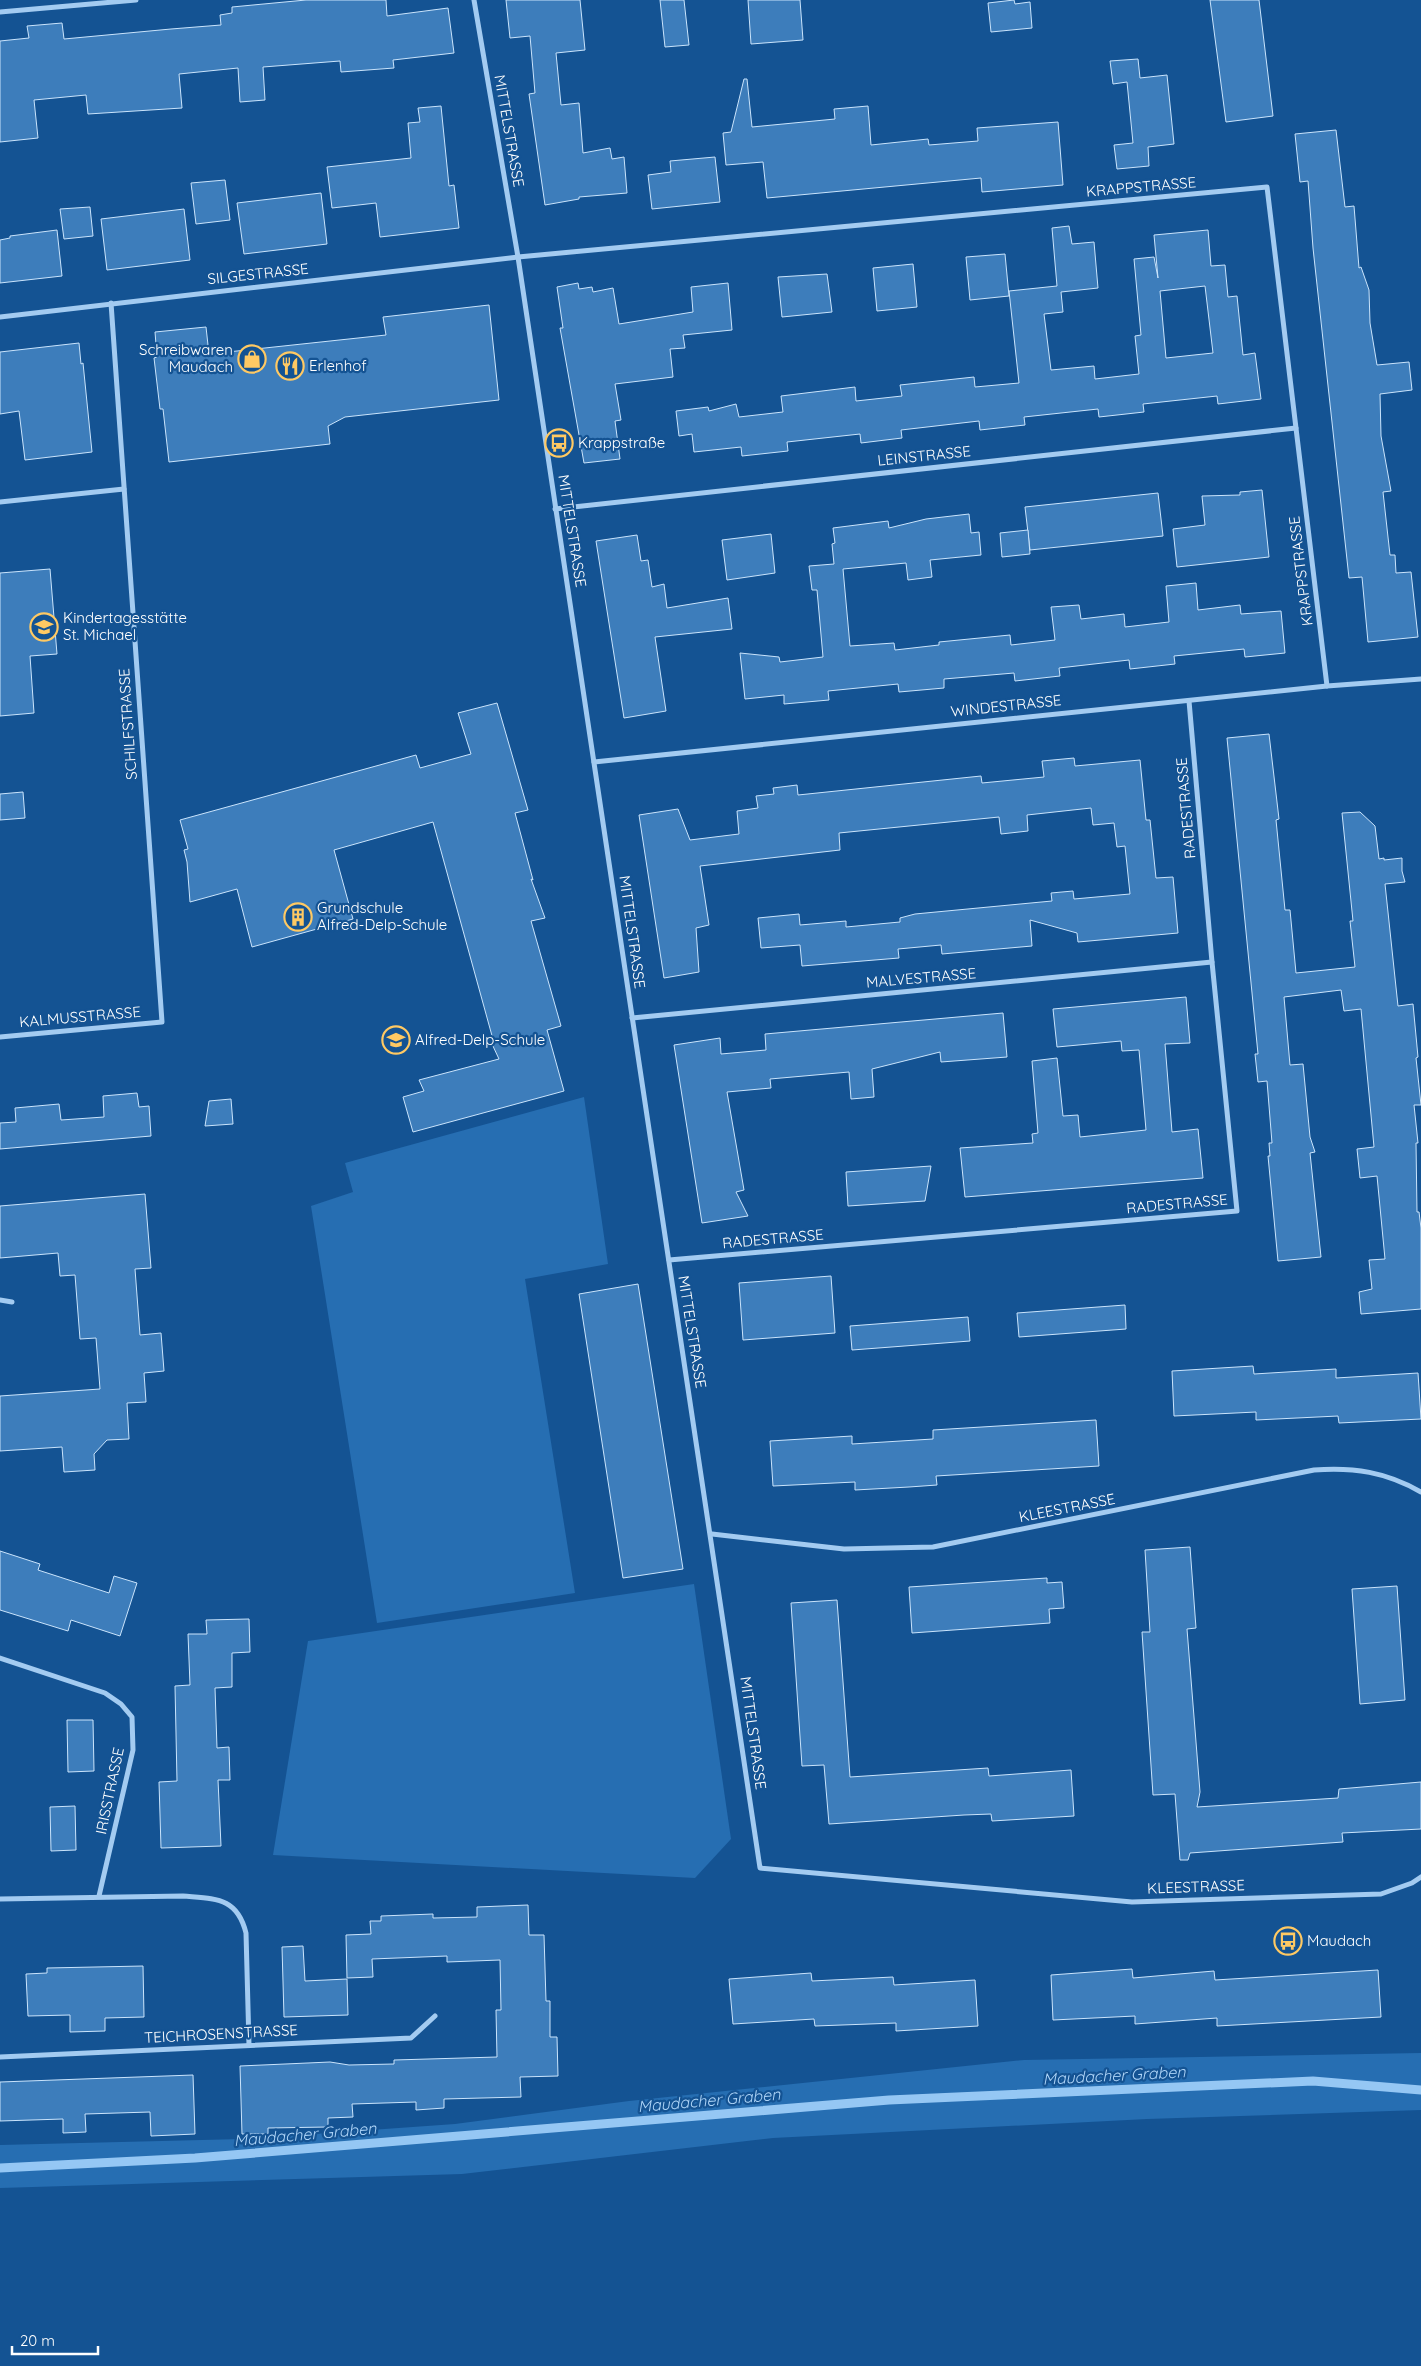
<svg xmlns="http://www.w3.org/2000/svg" width="1421" height="2366" viewBox="0 0 1421 2366" font-family="Quicksand,sans-serif">
  <style>
    .green { fill: #266eb2 }
    .lines { fill: none; stroke-linecap: round; stroke-linejoin: round }
    .stream { stroke: #95c7f4; stroke-width: 9 }
    .building { fill: #3d7dbb; stroke: #cae4fc; fill-rule: evenodd }
    .street { stroke: #a3cbf1; stroke-width: 5 }
    .labels { text-anchor: middle; stroke-width: 4.5; stroke-linejoin: round; paint-order: stroke }
    .street-label { font-size: 15px; fill: #fff; stroke: #145393 }
    .poi-label { font-size: 15px; fill: #fff; stroke: #145393; text-anchor: start }
    .water-label { font-size: 16px; font-style: italic; fill: #afd5f8; stroke: #145393 }
  </style>
  <rect width="100%" height="100%" fill="#145393"/>
  <g class="green">
    <polygon points="584,1097 608,1264 525,1279 575,1593 377,1623 311,1206 353,1192 345,1163"/>
    <polygon points="694,1584 731,1839 695,1878 273,1855 308,1641"/>
    <polygon points="1421,2053 1421,2110 1147,2119 773,2138 462,2174 0,2188 0,2145 242,2139 455,2124 629,2101 1024,2060"/>
  </g>
  <g class="lines">
    <polyline class="stream" points="0,2168 195,2158 889,2100 1313,2081 1421,2090"/>
  </g>
  <g class="building">
    <polygon points="306,0 386,0 387,16 448,8 454,53 393,60 394,68 341,72 340,61 263,67 265,100 240,102 238,68 179,74 182,108 88,114 86,95 34,100 38,138 0,142 0,41 29,38 27,26 62,23 64,39 171,29 221,25 220,15 232,13 232,7"/>
    <polygon points="506,0 580,0 585,50 556,53 561,105 579,103 583,153 610,148 612,159 624,157 627,193 579,197 579,199 545,205 529,94 535,93 530,36 510,38"/>
    <polygon points="660,0 684,0 689,45 665,47"/>
    <polygon points="748,0 800,0 803,40 751,44"/>
    <polygon points="1014,0 1015,4 1030,2 1032,28 991,32 988,3"/>
    <polygon points="1210,0 1259,0 1273,116 1226,122"/>
    <polygon points="1138,59 1140,78 1167,75 1174,144 1148,147 1149,166 1117,169 1114,145 1133,143 1127,82 1113,84 1110,61"/>
    <polygon points="744,79 747,79 752,127 835,119 834,109 868,106 871,145 928,139 929,145 978,141 977,128 1058,122 1063,185 982,192 981,178 767,198 763,162 726,165 723,133 731,132"/>
    <polygon points="441,106 449,186 454,185 459,228 380,237 376,203 332,208 327,167 411,158 408,123 420,122 418,108"/>
    <polygon points="1336,130 1345,207 1354,206 1359,268 1361,267 1369,290 1370,323 1377,365 1409,362 1412,390 1380,394 1381,436 1391,491 1383,492 1390,555 1395,555 1396,573 1411,572 1418,637 1368,642 1362,577 1349,578 1313,248 1308,181 1300,182 1295,134"/>
    <polygon points="715,157 720,202 652,209 648,175 671,172 670,161"/>
    <polygon points="225,180 230,220 196,224 191,183"/>
    <polygon points="321,193 327,244 244,254 237,203"/>
    <polygon points="90,207 93,236 64,239 60,209"/>
    <polygon points="184,209 190,260 107,270 101,219"/>
    <path d="M1069 226 1072 244 1094 242 1098 288 1061 292 1063 312 1044 314 1051 370 1094 366 1095 379 1139 374 1135 336 1141 335 1134 259 1154 257 1158 278 1154 235 1208 230 1211 266 1225 265 1228 297 1237 296 1243 355 1255 353 1261 399 1218 404 1217 396 1143 404 1144 412 1099 417 1098 409 1024 417 1025 425 980 430 979 421 901 430 902 438 861 443 860 434 787 442 788 451 742 456 741 447 694 452 692 434 679 436 676 411 708 407 709 411 736 404 739 417 783 412 781 396 855 387 856 401 902 396 900 385 974 377 975 387 1019 383 1009 291 1057 286 1052 228ZM1205 286 1213 353 1166 358 1160 291Z"/>
    <polygon points="57,230 62,276 0,283 0,240 10,238 10,236"/>
    <polygon points="1005,254 1009,296 970,300 966,257"/>
    <polygon points="913,264 917,307 877,311 873,268"/>
    <polygon points="827,274 832,312 782,317 778,277"/>
    <polygon points="578,283 579,289 592,287 593,292 613,288 619,324 693,312 691,287 728,283 732,330 683,335 685,348 670,349 673,377 615,384 621,420 615,421 620,459 584,463 560,328 563,328 557,287"/>
    <polygon points="489,305 499,400 345,417 328,426 330,444 169,462 163,409 160,409 154,358 157,357 155,332 206,327 209,354 386,335 383,317"/>
    <polygon points="79,343 81,364 83,363 92,452 25,460 19,411 0,414 0,352"/>
    <polygon points="1262,490 1269,557 1177,567 1173,529 1205,525 1202,496 1240,495 1240,492"/>
    <polygon points="1158,493 1163,536 1030,550 1025,507"/>
    <polygon points="969,514 971,533 979,532 981,555 930,560 932,577 908,580 906,563 843,569 850,646 894,643 895,650 939,645 939,642 1010,635 1011,645 1055,640 1051,607 1079,605 1081,619 1124,614 1125,627 1169,622 1166,586 1196,583 1198,610 1240,605 1241,614 1281,611 1285,653 1245,657 1244,649 1174,656 1175,664 1130,669 1129,660 1059,668 1060,676 1015,681 1014,673 944,679 944,688 899,692 898,684 828,691 829,700 784,704 784,695 745,699 740,653 779,657 780,662 823,657 817,590 812,590 809,566 834,564 832,544 835,543 833,528 888,521 889,528 926,519"/>
    <polygon points="1028,530 1030,554 1002,557 1000,533"/>
    <polygon points="771,534 775,573 727,580 722,540"/>
    <polygon points="637,535 641,561 648,560 652,587 664,584 667,608 728,598 732,629 655,637 666,711 624,718 596,541"/>
    <polygon points="50,569 57,654 30,656 34,713 0,716 0,573"/>
    <polygon points="497,703 528,810 515,813 533,880 531,879 545,918 531,921 561,1026 547,1030 564,1091 413,1132 403,1097 424,1091 419,1080 499,1059 492,1044 494,1043 433,822 334,850 353,919 252,947 237,889 190,902 187,862 184,850 188,849 180,820 416,755 420,768 471,754 458,713"/>
    <polygon points="1269,734 1279,819 1276,820 1285,910 1290,910 1296,973 1355,967 1350,921 1353,921 1342,813 1360,812 1375,826 1379,859 1384,858 1384,860 1402,858 1402,871 1405,882 1385,884 1398,1006 1413,1004 1418,1057 1416,1058 1421,1105 1414,1105 1418,1143 1416,1143 1417,1212 1419,1212 1421,1228 1421,1309 1361,1314 1359,1292 1372,1289 1369,1260 1385,1259 1377,1176 1360,1178 1357,1149 1374,1147 1361,1009 1344,1011 1341,990 1284,997 1290,1065 1303,1064 1310,1137 1315,1152 1310,1153 1321,1257 1278,1261 1268,1156 1270,1156 1269,1143 1272,1143 1267,1081 1258,1082 1255,1054 1258,1054 1227,738"/>
    <polygon points="1074,758 1075,766 1140,760 1146,820 1150,820 1156,878 1173,877 1178,933 1078,942 1077,933 1030,920 1032,946 942,954 941,945 898,949 899,958 802,966 800,945 761,948 758,918 799,914 800,925 846,921 846,927 900,922 900,918 915,914 1052,901 1051,893 1073,891 1074,899 1130,894 1125,846 1117,847 1114,823 1093,825 1091,808 1027,815 1028,831 1001,834 999,817 839,833 840,850 700,866 709,925 696,928 699,972 664,978 639,815 678,809 690,840 739,834 737,811 758,808 756,796 774,794 773,788 797,785 798,795 981,776 982,783 1044,777 1042,761"/>
    <polygon points="23,792 25,818 0,820 0,794"/>
    <polygon points="1186,997 1190,1043 1165,1044 1172,1132 1198,1129 1203,1178 965,1197 960,1148 1033,1143 1032,1134 1038,1133 1032,1061 1057,1058 1063,1116 1078,1115 1080,1137 1146,1130 1139,1050 1122,1051 1121,1041 1057,1047 1053,1009"/>
    <polygon points="1003,1013 1007,1057 941,1062 940,1052 872,1069 874,1097 851,1099 849,1072 770,1079 771,1088 727,1092 744,1190 736,1192 748,1216 702,1223 674,1045 720,1038 721,1054 766,1050 765,1034"/>
    <polygon points="137,1093 139,1107 149,1106 151,1136 0,1149 0,1123 16,1122 15,1108 59,1104 61,1120 104,1117 103,1096"/>
    <polygon points="231,1099 233,1124 205,1126 209,1101"/>
    <polygon points="931,1166 925,1201 848,1206 846,1172"/>
    <polygon points="145,1194 151,1268 135,1269 140,1335 161,1333 164,1371 144,1373 146,1402 127,1403 129,1439 107,1440 94,1454 95,1470 64,1472 62,1447 0,1451 0,1396 100,1389 96,1338 80,1339 75,1275 60,1276 58,1253 0,1258 0,1206"/>
    <polygon points="831,1276 835,1333 743,1340 739,1283"/>
    <polygon points="638,1284 683,1569 623,1578 579,1294"/>
    <polygon points="1125,1305 1126,1329 1019,1337 1017,1313"/>
    <polygon points="968,1317 970,1341 852,1350 850,1326"/>
    <polygon points="1253,1366 1254,1374 1336,1369 1336,1378 1418,1373 1421,1419 1339,1423 1338,1416 1256,1420 1256,1412 1174,1416 1172,1371"/>
    <polygon points="1096,1420 1099,1466 936,1476 937,1485 909,1487 855,1490 855,1482 773,1486 770,1441 852,1436 852,1444 933,1439 933,1430"/>
    <polygon points="1190,1547 1196,1628 1187,1629 1200,1792 1197,1807 1338,1798 1339,1789 1421,1782 1421,1829 1342,1833 1343,1842 1190,1853 1188,1860 1180,1860 1175,1794 1153,1795 1142,1632 1150,1632 1145,1550"/>
    <polygon points="0,1551 40,1564 38,1570 109,1593 114,1576 137,1583 120,1636 71,1620 68,1631 0,1610"/>
    <polygon points="1047,1578 1047,1583 1062,1582 1064,1608 1049,1609 1050,1623 912,1633 909,1587"/>
    <polygon points="1397,1586 1405,1700 1360,1704 1352,1589"/>
    <polygon points="837,1600 850,1777 988,1768 989,1776 1071,1770 1074,1816 992,1821 991,1814 964,1815 829,1824 824,1765 802,1766 791,1603"/>
    <polygon points="249,1619 250,1652 232,1653 232,1687 215,1688 217,1748 229,1747 230,1780 218,1780 221,1846 161,1848 159,1782 177,1781 175,1686 190,1685 188,1634 207,1634 206,1620"/>
    <polygon points="67,1720 93,1720 94,1771 68,1772"/>
    <polygon points="75,1806 76,1850 51,1851 50,1807"/>
    <polygon points="528,1905 529,1935 544,1935 546,2001 550,2001 550,2037 557,2037 558,2076 520,2077 521,2097 444,2099 444,2108 416,2110 416,2102 352,2104 353,2117 328,2118 328,2127 268,2128 268,2134 242,2134 240,2066 330,2062 349,2065 394,2064 394,2060 497,2057 496,2010 501,2010 500,1960 447,1962 447,1956 372,1959 373,1977 347,1978 346,1935 371,1934 370,1921 381,1921 381,1916 433,1914 433,1918 477,1917 477,1907"/>
    <polygon points="303,1946 305,1981 347,1979 348,2015 284,2017 282,1947"/>
    <polygon points="143,1966 144,2017 105,2018 105,2031 70,2032 70,2015 28,2016 26,1974 47,1973 47,1968"/>
    <polygon points="1132,1969 1133,1978 1214,1971 1215,1980 1378,1970 1381,2017 1217,2026 1217,2018 1135,2024 1135,2016 1053,2020 1051,1975"/>
    <polygon points="811,1973 812,1981 893,1977 894,1985 975,1980 978,2026 896,2031 896,2023 815,2026 814,2019 733,2024 729,1979"/>
    <polygon points="193,2075 195,2134 151,2136 150,2112 85,2114 86,2132 63,2133 63,2119 0,2121 0,2082"/>
  </g>
  <g class="lines">
    <g class="street">
      <polyline points="474,0 518,257 760,1868 1132,1902 1381,1894 1412,1883 1421,1877"/>
      <polyline points="0,12 136,0"/>
      <polyline points="0,317 518,257 1267,187 1327,686"/>
      <polyline points="0,502 124,489"/>
      <polyline points="555,509 1296,428"/>
      <polyline points="594,762 1327,686 1421,679"/>
      <polyline points="632,1018 1212,962"/>
      <polyline points="0,1037 162,1022 111,303"/>
      <polyline points="669,1260 1237,1211 1212,962 1189,701"/>
      <polyline points="0,1300 12,1302"/>
      <path d="M712 1534 844 1549 933 1547 1314 1470C1354 1467 1386 1472 1421 1492"/>
      <polyline points="0,1658 105,1693 121,1704 132,1717 133,1750 99,1896"/>
      <path d="M0 1899 183 1896C216 1899 237 1897 246 1933L249 2045"/>
      <polyline points="0,2057 411,2038 435,2016"/>
    </g>
  </g>
  <defs>
    <g id="shop-ring" transform="scale(1.4375)"><circle r="9.5" fill="#145393" stroke="#ffc963" stroke-width="1.5"/><path d="M-5-2.5h2.3a2.7 3.5 0 0 1 5.4 0H5L5.5 6h-11ZM-1.5-2.5h3a1.5 2.3 0 0 0-3 0Z" fill="#ffc963"/></g>
    <g id="restaurant-ring" transform="scale(1.4375)"><circle r="9.5" fill="#145393" stroke="#ffc963" stroke-width="1.5"/><path d="M-5-6h1v4h1v-4h1v4h1v-4h1v5L-1.5 .5V6h-2V.5L-5-1ZM5-6V6H3V1.5H1.5Q1.5-4 5-6Z" fill="#ffc963"/></g>
    <g id="bus-ring" transform="scale(1.4375)"><circle r="9.5" fill="#145393" stroke="#ffc963" stroke-width="1.5"/><path d="M-5-6H5V4H4V6H2V4H-2V6H-4V4H-5ZM-3.5-4V0h7V-4ZM-3.5 1.2v1.5H-2V1.2ZM2 1.2v1.5H3.5V1.2Z" fill="#ffc963"/></g>
    <g id="school-ring" transform="scale(1.4375)"><circle r="9.5" fill="#145393" stroke="#ffc963" stroke-width="1.5"/><path d="M0-5L7-2L0 1L-7-2ZM-4 1L0 2.5L4 1V4Q0 6-4 4Z" fill="#ffc963"/></g>
    <g id="building-ring" transform="scale(1.4375)"><circle r="9.5" fill="#145393" stroke="#ffc963" stroke-width="1.5"/><path d="M-4-6H4V6H1V3H-1V6H-4ZM-2.5-4.3h1.7v1.8h-1.7ZM.8-4.3h1.7v1.8H.8ZM-2.5-1h1.7V.8h-1.7ZM.8-1h1.7V.8H.8Z" fill="#ffc963"/></g>
  </defs>
  <g fill-rule="evenodd">
    <use href="#shop-ring" x="252" y="359"/>
    <use href="#restaurant-ring" x="290" y="366"/>
    <use href="#bus-ring" x="559" y="443"/>
    <use href="#school-ring" x="44" y="627"/>
    <use href="#building-ring" x="298" y="917"/>
    <use href="#school-ring" x="396" y="1040"/>
    <use href="#bus-ring" x="1288" y="1941"/>
  </g>
  <g class="labels">
    <g class="street-label">
      <text transform="translate(509 131) rotate(80)" y="5">MITTELSTRASSE</text>
      <text transform="translate(1141 187) rotate(-5)" y="5">KRAPPSTRASSE</text>
      <text transform="translate(258 274) rotate(-6)" y="5">SILGESTRASSE</text>
      <text transform="translate(924 456) rotate(-6)" y="5">LEINSTRASSE</text>
      <text transform="translate(572 531) rotate(81)" y="5">MITTELSTRASSE</text>
      <text transform="translate(1301 571) rotate(-97)" y="5">KRAPPSTRASSE</text>
      <text transform="translate(1006 706) rotate(-6)" y="5">WINDESTRASSE</text>
      <text transform="translate(128 724) rotate(-94)" y="5">SCHILFSTRASSE</text>
      <text transform="translate(1186 808) rotate(-95)" y="5">RADESTRASSE</text>
      <text transform="translate(632 932) rotate(82)" y="5">MITTELSTRASSE</text>
      <text transform="translate(921 978) rotate(-5)" y="5">MALVESTRASSE</text>
      <text transform="translate(80 1017) rotate(-5)" y="5">KALMUSSTRASSE</text>
      <text transform="translate(1177 1204) rotate(-5)" y="5">RADESTRASSE</text>
      <text transform="translate(773 1239) rotate(-5)" y="5">RADESTRASSE</text>
      <text transform="translate(692 1332) rotate(81)" y="5">MITTELSTRASSE</text>
      <text transform="translate(1067 1508) rotate(-11)" y="5">KLEESTRASSE</text>
      <text transform="translate(753 1733) rotate(82)" y="5">MITTELSTRASSE</text>
      <text transform="translate(110 1791) rotate(-78)" y="5">IRISSTRASSE</text>
      <text transform="translate(1196 1887) rotate(-2)" y="5">KLEESTRASSE</text>
      <text transform="translate(221 2034) rotate(-3)" y="5">TEICHROSENSTRASSE</text>
    </g>
    <g class="poi-label">
      <text x="233" y="355" text-anchor="end">Schreibwaren<tspan x="233" dy="17">Maudach</tspan></text>
      <text x="309" y="371">Erlenhof</text>
      <text x="578" y="448">Krappstraße</text>
      <text x="63" y="623">Kindertagesstätte<tspan x="63" dy="17">St. Michael</tspan></text>
      <text x="317" y="913">Grundschule<tspan x="317" dy="17">Alfred-Delp-Schule</tspan></text>
      <text x="415" y="1045">Alfred-Delp-Schule</text>
      <text x="1307" y="1946">Maudach</text>
    </g>
    <g class="water-label">
      <text transform="translate(1114 2075) rotate(-3)" y="6">Maudacher Graben</text>
      <text transform="translate(709 2100) rotate(-5)" y="6">Maudacher Graben</text>
      <text transform="translate(305 2134) rotate(-5)" y="6">Maudacher Graben</text>
    </g>
  </g>
  <path d="M12 2346v8h86v-8" fill="none" stroke="#ffffff" stroke-width="2.5"/>
  <text x="20" y="2346" font-size="15" fill="#ffffff" stroke="#145393" stroke-width="4" paint-order="stroke">20 m</text>
</svg>
